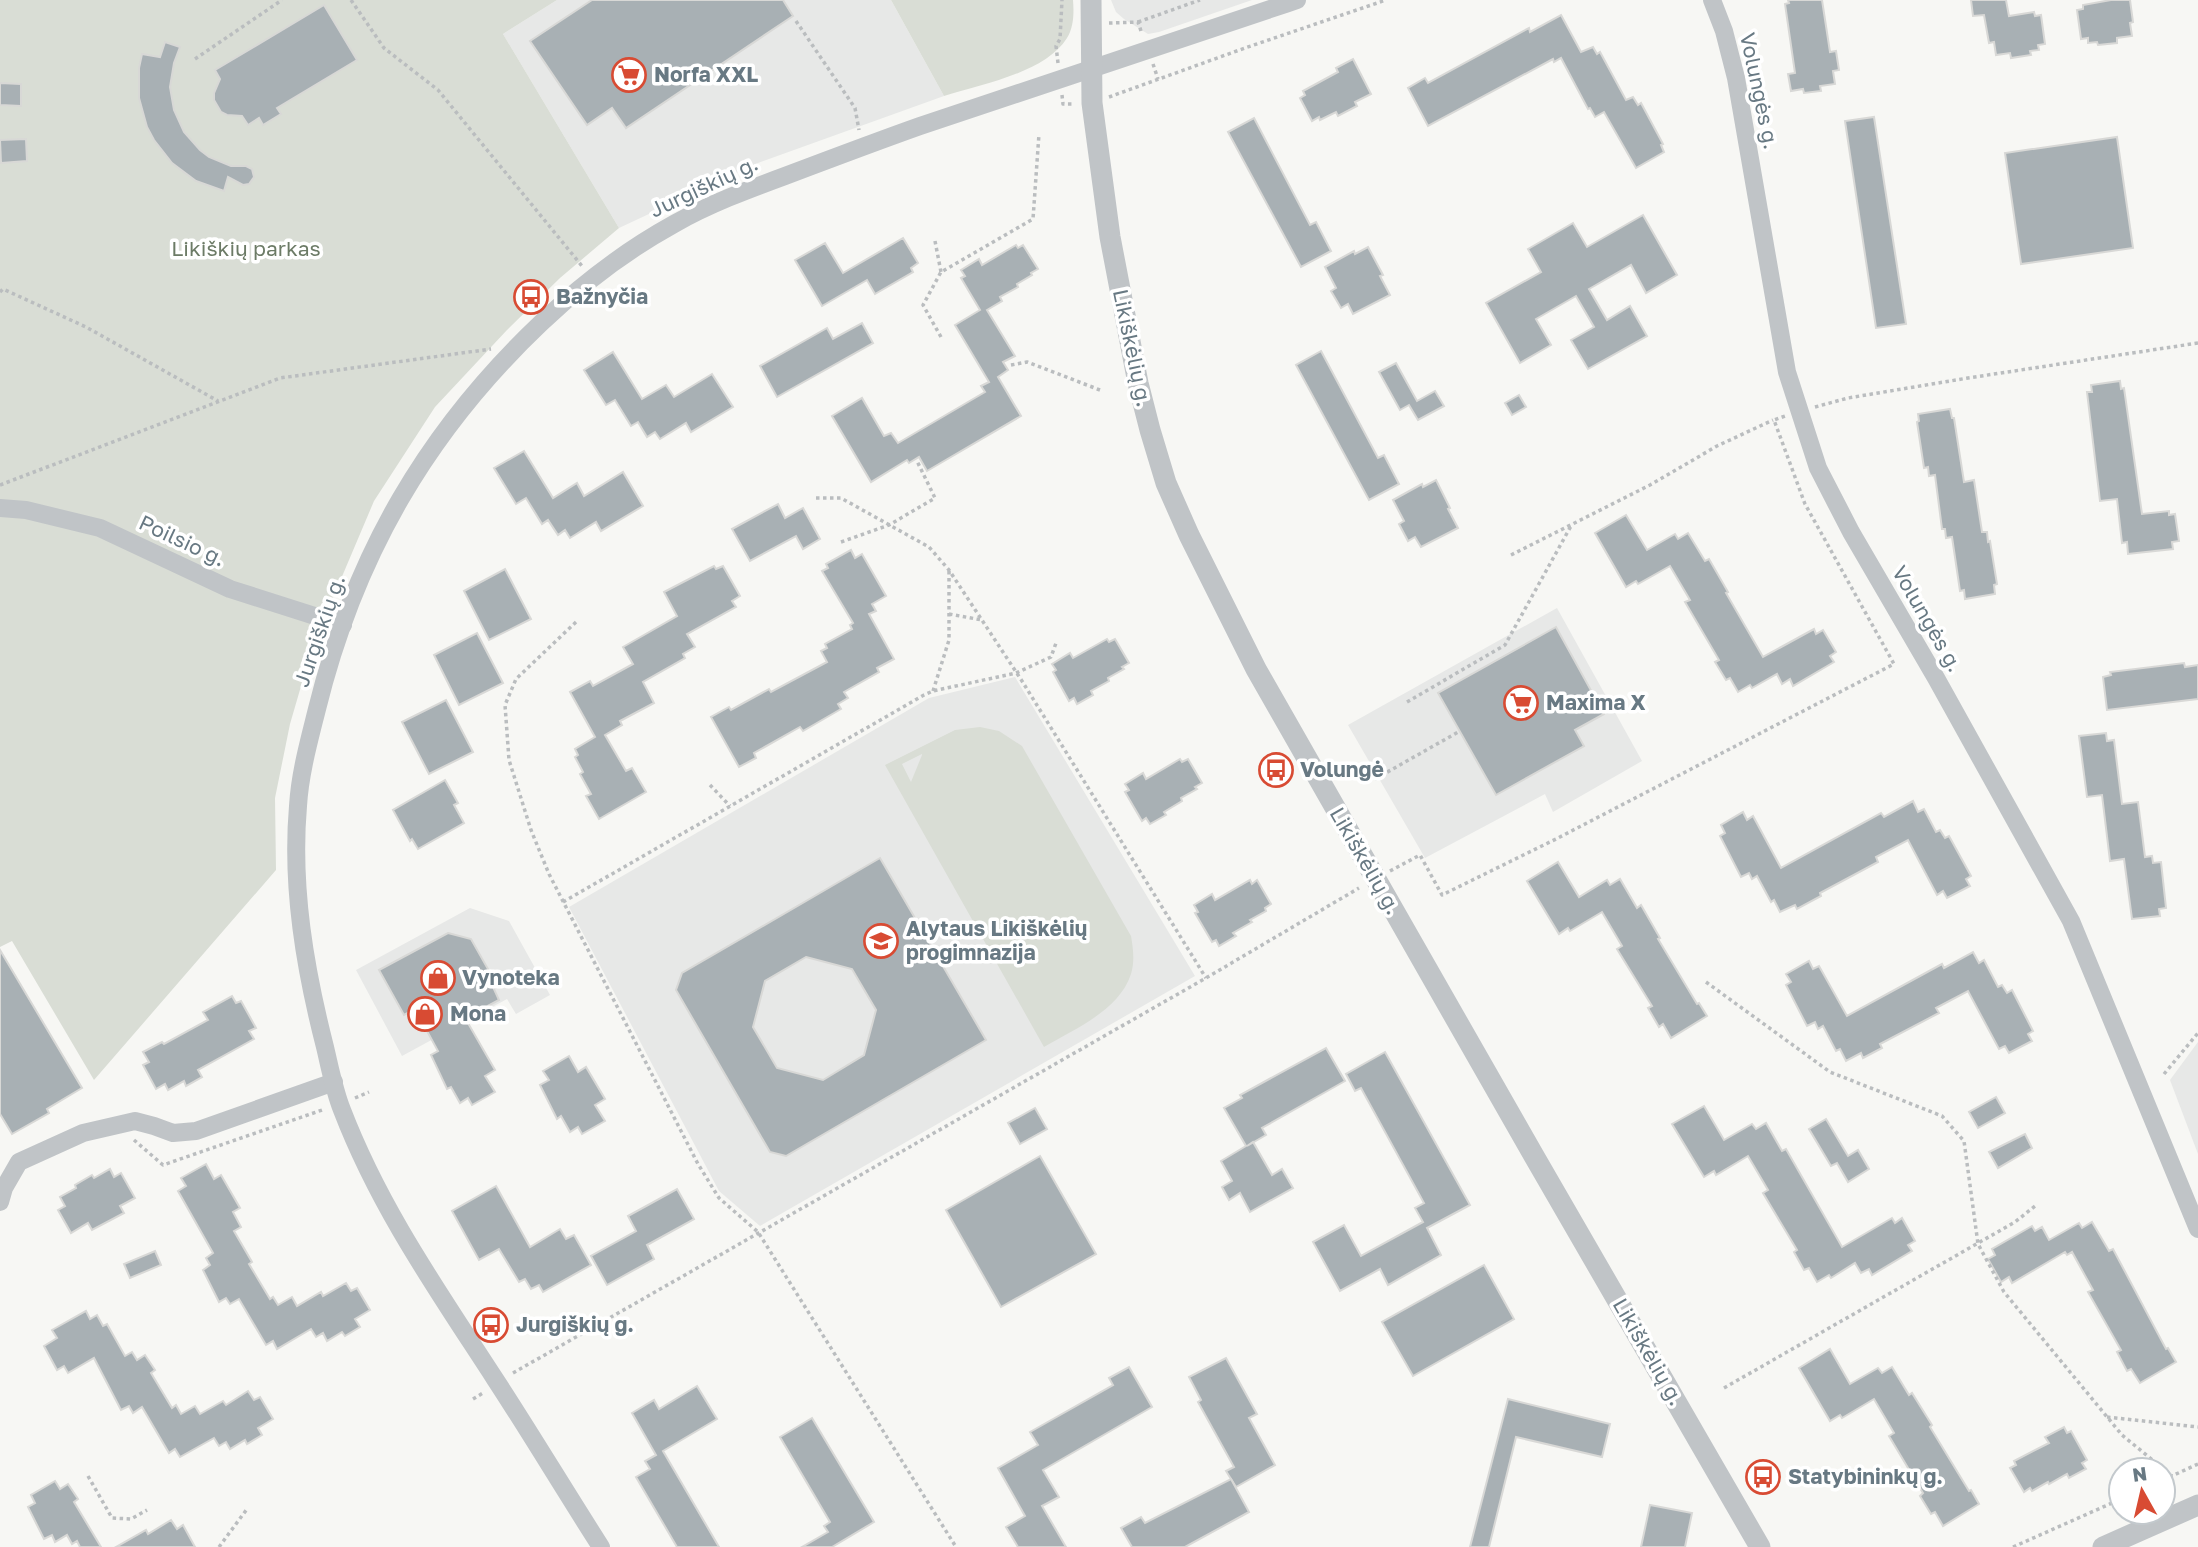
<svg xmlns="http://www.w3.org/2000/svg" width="2198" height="1547" viewBox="0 0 2198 1547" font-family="'Golos Text',sans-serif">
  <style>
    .built { fill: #e7e8e7 }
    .green { fill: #d9ddd5; fill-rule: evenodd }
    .building { fill: #a8b0b4; stroke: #d8d8d6; stroke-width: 2; fill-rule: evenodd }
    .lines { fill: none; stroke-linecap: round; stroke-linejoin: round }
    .path { stroke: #babdbf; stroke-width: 3.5; stroke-dasharray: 3.5 3.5; stroke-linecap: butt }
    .minor { stroke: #c0c4c7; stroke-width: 18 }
    .tertiary { stroke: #c0c4c7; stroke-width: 21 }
    .labels { text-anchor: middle; stroke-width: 7; stroke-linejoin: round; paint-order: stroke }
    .poi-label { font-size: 21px; font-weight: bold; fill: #687983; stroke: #fff; text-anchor: start }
    .street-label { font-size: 21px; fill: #687983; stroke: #fff }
    .park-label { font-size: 21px; fill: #6c7b66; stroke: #fff }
  </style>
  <rect width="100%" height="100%" fill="#f7f7f4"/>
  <g class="built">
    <polygon points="557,0 891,0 944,96 758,163 619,228 503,34"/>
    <polygon points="1111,0 1252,0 1159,32 1148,34 1124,19 1116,12"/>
    <polygon points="1557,608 1642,761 1553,812 1545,794 1425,858 1348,725"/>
    <polygon points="1015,677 1195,976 760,1226 719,1191 569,907 929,698"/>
    <polygon points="470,908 509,921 550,995 516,1014 507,999 402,1056 356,970"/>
    <polygon points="2198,1042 2198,1154 2170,1080"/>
  </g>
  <g class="green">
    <polygon points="0,0 557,0 503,34 619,228 560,278 507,330 435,407 374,501 313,645 290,724 275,798 276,870 94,1080 12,941 0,947"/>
    <path d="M891 0H1073C1074 12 1074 27 1067 38 1045 73 982 84 944 96Z"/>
    <path d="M980 727 999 731 1022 746 1131 936C1133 948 1135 961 1131 974 1119 1011 1074 1029 1044 1047L885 765 955 730ZM922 754V755L911 782 902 764Z"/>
  </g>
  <g class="building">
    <polygon points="592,0 783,0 793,16 626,128 612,108 587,125 530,41"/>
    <polygon points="1788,0 1822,0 1830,52 1836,51 1839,70 1833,71 1835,84 1820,86 1821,91 1804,93 1803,89 1791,91 1788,74 1795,73 1785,4 1789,3"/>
    <polygon points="1971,0 2006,0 2009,16 2034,12 2035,16 2041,15 2045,44 2038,45 2039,50 2030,51 2031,55 2011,58 2010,53 1996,55 1994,42 1989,43 1984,15 1973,16"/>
    <polygon points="2111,0 2130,0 2133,22 2130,23 2132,36 2117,38 2117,43 2098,45 2097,42 2088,43 2088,38 2081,39 2077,10 2083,9 2083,5"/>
    <polygon points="324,5 357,60 277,108 281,114 263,125 259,118 248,125 242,116 227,115 221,112 214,100 214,93 220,79 215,70"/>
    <polygon points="1561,15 1581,52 1593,47 1597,54 1600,52 1626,100 1633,97 1638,105 1641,103 1663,144 1661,145 1664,152 1636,168 1604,112 1595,117 1590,108 1588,109 1561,58 1554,62 1553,59 1428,126 1408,88 1425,78 1428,83 1529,28 1530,32"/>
    <polygon points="165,42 180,47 174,63 170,87 174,110 184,132 200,150 209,157 231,166 246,166 252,169 254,177 249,184 243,185 228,177 224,191 196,181 172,163 154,140 147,127 139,98 139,68 142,54 160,57"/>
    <polygon points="1353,59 1371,94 1355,102 1357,106 1338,116 1336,112 1320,120 1319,117 1312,121 1300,98 1305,95 1303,91 1338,72 1336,68"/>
    <polygon points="0,83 21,84 21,106 0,105"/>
    <polygon points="1874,117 1906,324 1876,328 1845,121"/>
    <polygon points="1254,118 1310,225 1316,222 1331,251 1301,267 1228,132"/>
    <polygon points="2117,137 2133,248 2021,264 2005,153"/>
    <polygon points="26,139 27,161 1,163 0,140"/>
    <polygon points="1643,215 1677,275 1646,293 1631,265 1589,289 1607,320 1630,306 1647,336 1588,369 1571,340 1594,327 1576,296 1536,319 1551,345 1520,363 1486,303 1541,272 1528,249 1573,223 1587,247"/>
    <polygon points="903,238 918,263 911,268 913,272 875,294 867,280 822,306 795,260 825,243 843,273"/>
    <polygon points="1016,245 1018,248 1023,245 1038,269 1031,273 1032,275 1017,284 1018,287 1000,297 1002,301 987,310 1015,356 1003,362 1008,370 998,377 1021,416 927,471 919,457 909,463 907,460 871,482 832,416 862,398 884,436 891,433 898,443 985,392 981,386 989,382 955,325 980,310 961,278 965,276 961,270 979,259 982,265"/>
    <polygon points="1368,247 1383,275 1380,276 1390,295 1353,314 1348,304 1341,308 1331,291 1336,288 1325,267 1354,251 1355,254"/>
    <polygon points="862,323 873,343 777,397 760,366 827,328 833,339"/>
    <polygon points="1321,351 1378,458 1384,455 1399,484 1369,500 1296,365"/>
    <polygon points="613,352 642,399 666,385 674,397 712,374 733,407 691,432 686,423 660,439 655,432 647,437 638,422 631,426 615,400 606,405 584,370"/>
    <polygon points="1396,363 1417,401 1435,391 1444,406 1418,420 1409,405 1400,410 1379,372"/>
    <polygon points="2120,381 2121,389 2124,388 2142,514 2169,511 2169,515 2175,514 2179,541 2172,542 2173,549 2128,554 2127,542 2122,543 2117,499 2100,501 2087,392 2092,392 2091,385"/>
    <polygon points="1519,395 1526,407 1512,415 1505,403"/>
    <polygon points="1950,409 1952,418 1954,418 1964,482 1974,480 1982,532 1987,532 1988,542 1990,541 1997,584 1994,585 1995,594 1965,599 1964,590 1960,591 1952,537 1946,538 1945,529 1942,529 1935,475 1929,476 1928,467 1924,468 1917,422 1919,421 1918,414"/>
    <polygon points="524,451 553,498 577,483 584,496 623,472 643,506 601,531 596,522 570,538 565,530 558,535 548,520 542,524 526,498 516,504 494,468"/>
    <polygon points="1436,480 1450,508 1448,509 1458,528 1421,547 1415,537 1408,541 1399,524 1404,521 1393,500 1422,484 1423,487"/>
    <polygon points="778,504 785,518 803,508 820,539 803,549 796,536 750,561 732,529"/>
    <polygon points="1626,515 1647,550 1675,534 1678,539 1688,533 1705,561 1709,559 1728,592 1726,593 1763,657 1814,629 1816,634 1823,630 1836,652 1830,656 1834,662 1793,686 1790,679 1782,684 1777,674 1752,688 1750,685 1738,692 1730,678 1726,680 1715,662 1719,660 1685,602 1690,600 1670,566 1638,584 1636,581 1626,587 1595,533"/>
    <polygon points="851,550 855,558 862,554 886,596 872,604 876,611 869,614 894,659 877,668 879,672 844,692 848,698 838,704 841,709 803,731 800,727 754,753 756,758 739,767 711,717 729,707 731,710 769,689 771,692 827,662 821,651 827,648 825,644 852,629 850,625 853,623 822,571 828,568 826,564"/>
    <polygon points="714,566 716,569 723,566 740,596 732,601 736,607 687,634 695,647 683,654 685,658 643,682 654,703 620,721 622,725 605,735 626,771 632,768 646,792 599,819 586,796 591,794 580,774 583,772 575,757 578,755 575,749 595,737 570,692 590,681 593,686 633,664 623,647 677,616 664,592"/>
    <polygon points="505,569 531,619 489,640 464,591"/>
    <polygon points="1556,627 1604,714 1575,730 1584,746 1496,795 1438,693"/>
    <polygon points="477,633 503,683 459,705 434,655"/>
    <polygon points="1107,639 1109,642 1115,639 1129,663 1122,667 1124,669 1108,678 1109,681 1091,691 1093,695 1077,704 1074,698 1069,701 1053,672 1056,670 1052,664 1070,653 1073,658"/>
    <polygon points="2184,663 2185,667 2198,665 2198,699 2107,710 2103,677 2111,675 2110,672"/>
    <polygon points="446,700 473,752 429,774 402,722"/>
    <polygon points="2106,733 2107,741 2114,740 2122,804 2138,802 2145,857 2152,856 2153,863 2161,862 2166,908 2159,909 2160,916 2132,919 2124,859 2110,861 2102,795 2087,797 2079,736"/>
    <polygon points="1180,759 1182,762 1188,759 1202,783 1195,787 1197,789 1181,798 1182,801 1164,812 1166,815 1150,824 1146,818 1142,821 1125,792 1129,790 1125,784 1143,773 1146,779"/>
    <polygon points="445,780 458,803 454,805 464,823 418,849 412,839 410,841 393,810"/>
    <polygon points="1913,801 1918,812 1924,809 1936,832 1940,830 1945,838 1949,836 1971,876 1966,879 1970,886 1947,898 1943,891 1937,895 1908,840 1876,857 1878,862 1820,893 1821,896 1797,909 1795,905 1780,912 1774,900 1771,902 1757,876 1752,879 1749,873 1741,877 1720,836 1725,833 1721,825 1743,812 1747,820 1753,816 1781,868 1881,813 1884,817"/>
    <path d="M880 858 986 1040 786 1156 770 1152 676 990 682 973ZM806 957 852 969 876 1010 864 1055 823 1080 777 1068 753 1027 765 981Z"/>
    <polygon points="1558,862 1579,897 1607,880 1610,885 1620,879 1637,908 1641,905 1660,938 1658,939 1697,1004 1699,1003 1707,1016 1671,1038 1663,1024 1659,1027 1648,1008 1652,1006 1617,949 1622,946 1602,912 1570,931 1568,928 1559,934 1527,881"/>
    <polygon points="1250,880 1252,884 1257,880 1271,904 1265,908 1266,911 1250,920 1252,922 1233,933 1236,936 1219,946 1216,940 1212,942 1195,913 1198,912 1194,905 1212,894 1215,900"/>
    <polygon points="448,933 471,939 497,985 493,987 499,1000 465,1018 495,1070 485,1076 495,1092 472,1105 468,1098 460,1103 451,1087 447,1089 431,1055 438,1051 415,1009 404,1015 379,970"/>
    <polygon points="0,950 82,1088 47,1109 49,1113 12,1134 0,1114"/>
    <polygon points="1973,952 1979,963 1984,960 1998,987 2002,985 2007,993 2012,990 2033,1031 2028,1034 2032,1041 2009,1053 2005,1046 1999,1049 1968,991 1936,1008 1939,1013 1880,1044 1882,1048 1863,1058 1861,1053 1846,1061 1840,1049 1836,1051 1823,1026 1818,1029 1815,1022 1807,1026 1786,985 1791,982 1786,974 1809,961 1813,969 1819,966 1847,1016 1942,964 1944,968"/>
    <polygon points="232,996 236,1003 241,1001 256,1028 249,1031 254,1039 198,1070 202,1077 186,1086 184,1081 168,1090 165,1084 156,1089 143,1065 149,1062 143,1052 162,1042 164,1044 208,1020 203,1012"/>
    <polygon points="1326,1048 1345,1081 1262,1128 1266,1135 1247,1146 1253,1142 1272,1175 1282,1169 1293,1188 1250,1212 1240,1193 1229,1200 1222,1187 1232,1181 1221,1161 1246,1146 1224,1108 1242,1098 1240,1095"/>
    <polygon points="1385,1052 1470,1205 1427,1228 1441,1255 1388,1285 1380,1269 1340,1291 1313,1242 1344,1225 1361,1256 1423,1222 1415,1208 1424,1203 1361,1088 1355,1091 1346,1074"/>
    <polygon points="569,1056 578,1072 586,1067 605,1099 595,1105 605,1121 582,1134 578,1127 570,1132 561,1116 557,1119 540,1085 549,1080 543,1071"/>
    <polygon points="1996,1097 2005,1113 1978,1128 1969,1112"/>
    <polygon points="1704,1106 1724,1140 1752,1124 1756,1129 1766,1123 1782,1151 1786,1149 1842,1247 1892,1218 1895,1223 1902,1218 1915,1241 1908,1245 1912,1251 1872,1275 1869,1269 1861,1273 1855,1263 1831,1278 1829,1275 1817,1282 1809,1268 1804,1270 1794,1252 1797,1250 1763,1193 1768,1190 1748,1156 1716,1175 1714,1171 1704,1177 1672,1124"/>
    <polygon points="1035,1108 1047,1129 1020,1144 1008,1123"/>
    <polygon points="1826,1119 1848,1156 1858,1150 1869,1169 1848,1182 1837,1163 1831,1166 1809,1129"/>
    <polygon points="2025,1134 2032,1148 1998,1168 1989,1152"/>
    <polygon points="1040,1156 1096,1254 1001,1307 946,1210"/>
    <polygon points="206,1164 214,1179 221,1175 240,1208 233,1212 241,1227 234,1231 252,1262 249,1264 270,1299 273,1297 278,1305 292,1297 297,1306 321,1292 323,1296 346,1283 351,1291 357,1288 370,1310 355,1319 360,1327 345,1336 342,1332 327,1341 323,1333 316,1337 311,1329 277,1349 273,1341 266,1345 239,1299 230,1304 226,1298 219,1302 203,1270 210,1265 206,1258 213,1253 178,1191 186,1186 181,1178"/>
    <polygon points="110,1169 114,1177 121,1173 135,1198 120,1206 124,1213 92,1230 88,1223 71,1233 58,1210 65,1206 60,1197 76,1188 75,1185 92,1175 94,1178"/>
    <polygon points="496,1186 530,1247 560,1229 566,1239 574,1235 591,1265 543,1292 539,1285 531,1289 525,1279 519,1282 499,1249 479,1260 452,1211"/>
    <polygon points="677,1189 694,1219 647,1245 654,1259 607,1285 591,1256 636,1231 628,1216"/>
    <polygon points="2092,1222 2109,1251 2113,1249 2166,1349 2168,1348 2176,1362 2140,1383 2131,1369 2127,1371 2117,1352 2121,1350 2088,1292 2093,1290 2072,1252 2067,1255 2065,1252 2012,1283 2009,1277 2001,1282 1988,1259 1995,1255 1992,1249 2032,1226 2035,1231 2042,1227 2049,1240 2079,1223 2082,1228"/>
    <polygon points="155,1251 161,1265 130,1278 124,1264"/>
    <polygon points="1484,1265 1514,1319 1413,1376 1382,1322"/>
    <polygon points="86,1311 90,1319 97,1315 103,1326 107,1324 125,1356 132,1352 137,1360 145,1355 155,1370 151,1373 172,1408 176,1405 181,1414 195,1406 200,1414 223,1401 226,1405 248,1391 254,1400 260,1397 273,1419 258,1428 262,1435 247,1444 245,1440 230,1449 226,1442 219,1446 214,1438 180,1457 175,1449 169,1453 142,1407 133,1413 129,1406 121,1410 94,1358 68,1373 64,1366 57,1370 44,1346 57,1338 52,1330"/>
    <polygon points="1830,1349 1850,1384 1878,1368 1882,1373 1892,1367 1909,1395 1912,1393 1932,1425 1930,1427 1969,1491 1971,1490 1979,1504 1943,1526 1935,1512 1931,1514 1920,1496 1923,1493 1889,1436 1894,1433 1874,1399 1842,1418 1840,1415 1830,1421 1799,1368"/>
    <polygon points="1226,1358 1257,1414 1249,1418 1275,1465 1236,1487 1226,1471 1234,1467 1198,1402 1201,1400 1189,1377"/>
    <polygon points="1129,1367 1152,1407 1043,1470 1059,1497 1042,1506 1066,1547 1018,1547 1006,1527 1025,1516 998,1468 1038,1445 1030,1432 1113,1385 1109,1378"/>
    <polygon points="697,1386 717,1419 663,1451 719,1547 677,1547 636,1477 650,1469 645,1461 656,1455 632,1413 654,1400 659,1409"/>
    <polygon points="1508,1399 1610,1424 1602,1457 1516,1437 1489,1547 1470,1547"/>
    <polygon points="812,1418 874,1522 832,1547 802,1547 828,1532 824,1526 830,1522 780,1437"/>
    <polygon points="2064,1427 2067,1433 2071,1431 2087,1460 2082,1463 2086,1469 2069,1478 2067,1474 2049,1484 2048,1482 2032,1491 2030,1488 2024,1492 2010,1468 2016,1465 2014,1461 2049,1443 2045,1437"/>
    <polygon points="1231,1479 1249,1512 1185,1547 1132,1547 1121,1528 1141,1517 1145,1523"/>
    <polygon points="55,1481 60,1489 68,1484 78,1499 74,1502 101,1547 80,1547 77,1541 72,1544 67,1535 55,1542 52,1535 44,1539 28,1507 35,1503 31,1495"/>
    <polygon points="1650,1505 1692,1513 1685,1547 1641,1547"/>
    <polygon points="171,1520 177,1529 183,1525 195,1547 116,1547 146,1530 148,1534"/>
  </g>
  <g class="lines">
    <g class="path">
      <polyline points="351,0 384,48 438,90 582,266"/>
      <polyline points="796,21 855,108 859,130"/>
      <polyline points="1138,22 1200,0"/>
      <polyline points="1109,23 1138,22 1142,34"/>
      <polyline points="195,59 282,0"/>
      <polyline points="1058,63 1056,46 1060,39 1062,0"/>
      <polyline points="1153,64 1158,79"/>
      <polyline points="1062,95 1063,104 1074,104"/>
      <polyline points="1109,97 1245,48 1386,0"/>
      <polyline points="935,241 941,272"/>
      <polyline points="603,291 614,305"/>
      <polyline points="0,292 3,289 86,327 218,401"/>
      <polyline points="941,337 923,305 941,272 1033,219 1039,134"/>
      <polyline points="1011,365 1027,362 1100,390"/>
      <polyline points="1815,407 1848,398 1968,378 2198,343"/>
      <polyline points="0,485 280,378 491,349"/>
      <polyline points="816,498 841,498 929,547 949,570 1022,681 1206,978"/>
      <polyline points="841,542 889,525 935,498 917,461"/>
      <polyline points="1511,555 1650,485 1717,446 1773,420"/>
      <polyline points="949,614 982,620"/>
      <polyline points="576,622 516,679 505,705 509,760 531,830 549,874 698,1164 719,1198 758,1232 956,1547"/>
      <polyline points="933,691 949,640 949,570"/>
      <polyline points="1407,702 1505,645 1571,526"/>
      <polyline points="1375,779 1460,731"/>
      <polyline points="710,785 730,806"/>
      <polyline points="1390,871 1420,855 1442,895 1556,839 1894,664 1805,504 1774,420 1785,416"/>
      <polyline points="563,902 924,695 933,691 1016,673 1051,657 1056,643"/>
      <polyline points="1706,982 1830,1072 1942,1116 1964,1141 1978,1244 2004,1292 2122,1435 2172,1476"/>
      <polyline points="2164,1074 2198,1033"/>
      <polyline points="355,1098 369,1092"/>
      <polyline points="134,1140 163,1165 325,1109"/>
      <polyline points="513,1373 1206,978 1359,888"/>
      <polyline points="1724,1388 2015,1222 2035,1206"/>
      <polyline points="473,1399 483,1393"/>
      <polyline points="2107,1417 2198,1427"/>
      <polyline points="88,1476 112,1518 131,1519 147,1510"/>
      <polyline points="2163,1480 2198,1464"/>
      <polyline points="219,1547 247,1509"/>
      <polyline points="2013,1547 2121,1499"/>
    </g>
    <g class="minor">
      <polyline points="1712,0 1724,31 1736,78 1787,372 1818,468 1851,532 1936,678 2071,921 2198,1229"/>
      <polyline points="0,508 26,510 100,528 230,589 343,625"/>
      <polyline points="0,1202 4,1188 19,1162 83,1133 135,1121 154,1126 173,1133 196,1131 334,1082"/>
      <path d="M601 1547C565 1491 531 1434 495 1379 438 1291 380 1209 342 1110 334 1090 330 1068 325 1047 305 969 291 887 298 806 300 773 309 741 317 709 355 555 427 431 541 323 582 284 625 251 674 224 709 204 747 190 785 176 830 159 875 142 920 126 1046 83 1172 43 1297 0"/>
    </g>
    <g class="tertiary">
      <polyline points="1091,0 1092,103 1110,237 1138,383 1150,430 1166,483 1189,535 1256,669 1534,1156 1760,1547"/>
      <polyline points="2103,1547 2198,1505"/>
    </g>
  </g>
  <defs>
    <g id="supermarket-ring" transform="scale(1.75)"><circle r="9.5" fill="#fff" stroke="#d84b33" stroke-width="1.5"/><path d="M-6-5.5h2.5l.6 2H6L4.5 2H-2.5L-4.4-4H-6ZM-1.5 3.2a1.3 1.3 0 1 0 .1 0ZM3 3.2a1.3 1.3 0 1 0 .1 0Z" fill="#d84b33"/></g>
    <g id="bus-ring" transform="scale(1.75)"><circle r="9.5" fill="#fff" stroke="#d84b33" stroke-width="1.5"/><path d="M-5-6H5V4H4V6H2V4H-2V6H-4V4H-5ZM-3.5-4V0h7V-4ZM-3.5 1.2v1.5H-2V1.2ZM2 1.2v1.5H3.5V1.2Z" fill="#d84b33"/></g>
    <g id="school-ring" transform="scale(1.75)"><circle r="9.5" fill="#fff" stroke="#d84b33" stroke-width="1.5"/><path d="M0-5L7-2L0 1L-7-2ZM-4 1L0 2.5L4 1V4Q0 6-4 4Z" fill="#d84b33"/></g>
    <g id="shop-ring" transform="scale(1.75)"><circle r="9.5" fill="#fff" stroke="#d84b33" stroke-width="1.5"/><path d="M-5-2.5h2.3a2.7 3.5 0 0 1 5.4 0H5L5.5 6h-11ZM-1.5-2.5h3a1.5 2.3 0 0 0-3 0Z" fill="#d84b33"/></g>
  </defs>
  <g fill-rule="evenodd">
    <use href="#supermarket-ring" x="629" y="75"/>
    <use href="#bus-ring" x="531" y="297"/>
    <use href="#supermarket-ring" x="1521" y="703"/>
    <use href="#bus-ring" x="1276" y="770"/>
    <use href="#school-ring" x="881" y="941"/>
    <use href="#shop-ring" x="438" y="978"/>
    <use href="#shop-ring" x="425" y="1014"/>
    <use href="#bus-ring" x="491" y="1325"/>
    <use href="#bus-ring" x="1763" y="1477"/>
  </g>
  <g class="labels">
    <g class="poi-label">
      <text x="654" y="82">Norfa XXL</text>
      <text x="556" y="304">Bažnyčia</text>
      <text x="1546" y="710">Maxima X</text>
      <text x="1300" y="777">Volungė</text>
      <text x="906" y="936">Alytaus Likiškėlių<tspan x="906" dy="24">progimnazija</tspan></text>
      <text x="462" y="985">Vynoteka</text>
      <text x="450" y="1021">Mona</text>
      <text x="516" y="1332">Jurgiškių g.</text>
      <text x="1788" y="1484">Statybininkų g.</text>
    </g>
    <g class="street-label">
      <text transform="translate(1759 91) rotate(78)" y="7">Volungės g.</text>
      <text transform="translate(704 187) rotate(-25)" y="7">Jurgiškių g.</text>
      <text transform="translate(1132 348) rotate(78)" y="7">Likiškėlių g.</text>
      <text transform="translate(182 541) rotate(25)" y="7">Poilsio g.</text>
      <text transform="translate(1927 619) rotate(60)" y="7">Volungės g.</text>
      <text transform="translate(320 631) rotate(-71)" y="7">Jurgiškių g.</text>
      <text transform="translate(1365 861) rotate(60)" y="7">Likiškėlių g.</text>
      <text transform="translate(1648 1352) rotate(60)" y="7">Likiškėlių g.</text>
    </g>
    <g class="park-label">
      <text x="246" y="256">Likiškių parkas</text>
    </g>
  </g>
  <g transform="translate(2142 1491) rotate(352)"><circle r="33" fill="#ffffff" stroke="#c3c9cd" stroke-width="2"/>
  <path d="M0-5L12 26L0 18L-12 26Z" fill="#d84b33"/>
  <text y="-10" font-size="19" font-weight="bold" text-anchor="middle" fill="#687983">N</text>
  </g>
</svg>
